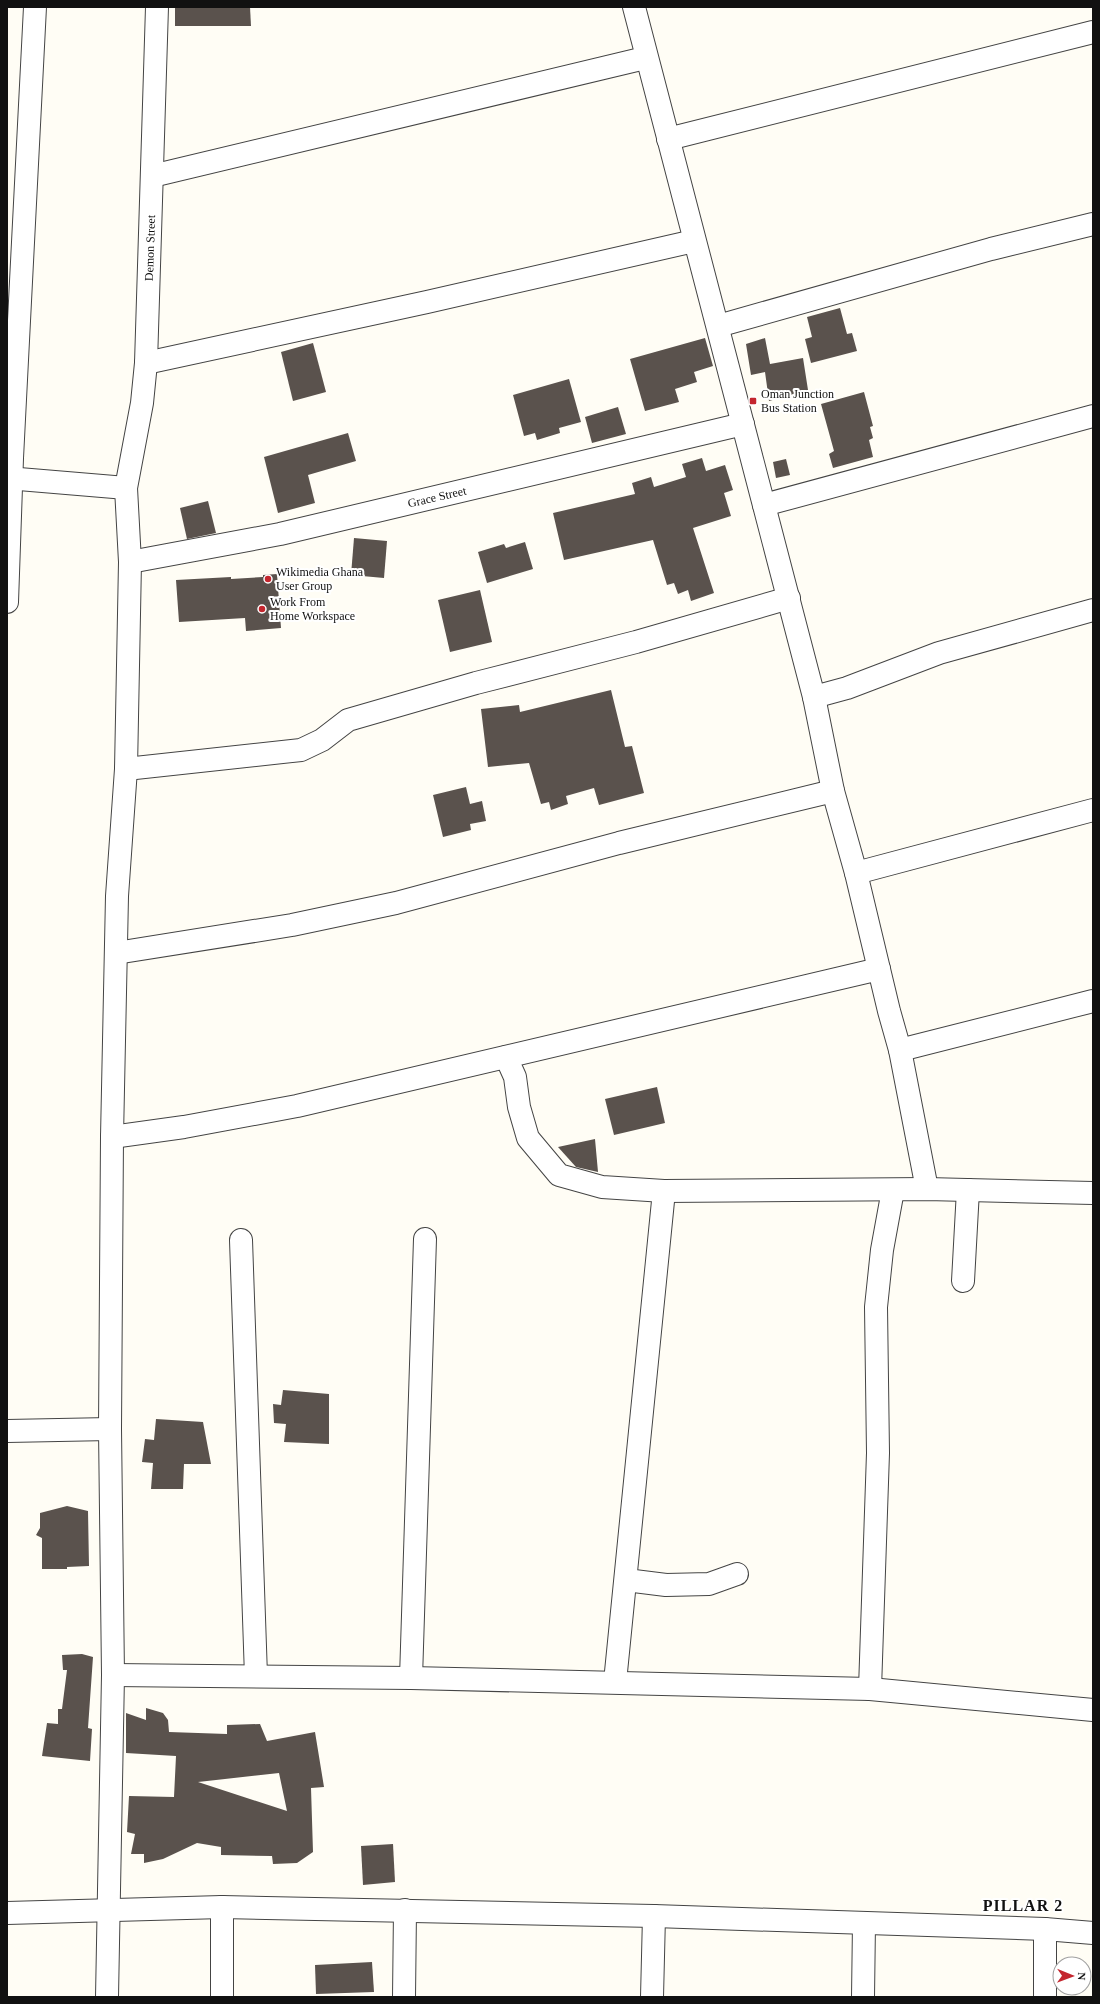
<svg xmlns="http://www.w3.org/2000/svg" width="1100" height="2004" font-family="'Times New Roman',serif">
	<style>
		.building { fill: #5a524d; fill-rule: evenodd }
		.lines { fill: none; stroke-linecap: round; stroke-linejoin: round }
		.minor-casing { stroke: #444; stroke-width: 24 }
		.minor { stroke: #fff; stroke-width: 22 }
		.poi-dot { fill: #c4262e; stroke: #fff; stroke-width: 1.5 }
		.labels { text-anchor: middle; dominant-baseline: central; stroke-width: 4; stroke-linejoin: round; paint-order: stroke }
		.street-label { font-size: 12px; fill: #111; stroke: #fff }
		.poi-label { font-size: 12px; fill: #111; stroke: #fff; text-anchor: start }
		.district-label { font-size: 16px; font-weight: bold; letter-spacing: 1px; fill: #111; stroke: #fff }
	</style>
	<rect width="100%" height="100%" fill="#fffdf5"/>
	<g class="building">
		<path d="M 175,7 L 250,7 L 251,26 L 175,26 Z"/>
		<path d="M 840,308 L 847,334 L 852,333 L 857,351 L 811,363 L 805,339 L 812,337 L 807,317 Z"/>
		<path d="M 705,338 L 713,366 L 694,372 L 697,382 L 675,389 L 679,402 L 645,411 L 630,359 Z"/>
		<path d="M 765,338 L 770,364 L 803,358 L 808,390 L 769,401 L 765,372 L 751,375 L 746,344 Z"/>
		<path d="M 313,343 L 326,392 L 293,401 L 281,352 Z"/>
		<path d="M 569,379 L 581,422 L 559,428 L 560,433 L 537,440 L 535,433 L 524,436 L 513,395 Z"/>
		<path d="M 864,392 L 873,426 L 870,427 L 873,438 L 869,440 L 873,457 L 833,468 L 829,454 L 834,451 L 821,404 Z"/>
		<path d="M 618,407 L 626,434 L 592,443 L 585,417 Z"/>
		<path d="M 348,433 L 356,461 L 308,475 L 315,503 L 278,513 L 264,457 Z"/>
		<path d="M 702,458 L 706,471 L 725,465 L 733,490 L 724,493 L 731,516 L 693,528 L 714,593 L 691,601 L 688,590 L 678,594 L 674,583 L 667,585 L 653,540 L 564,560 L 553,513 L 635,494 L 632,483 L 651,477 L 654,487 L 686,477 L 682,464 Z"/>
		<path d="M 786,459 L 790,475 L 776,478 L 773,462 Z"/>
		<path d="M 208,501 L 216,533 L 187,539 L 180,508 Z"/>
		<path d="M 354,538 L 387,541 L 384,578 L 351,575 Z"/>
		<path d="M 525,542 L 533,569 L 487,583 L 478,552 L 504,544 L 506,548 Z"/>
		<path d="M 277,574 L 281,628 L 246,631 L 245,618 L 179,622 L 176,580 L 231,577 L 231,579 L 263,577 L 263,575 Z"/>
		<path d="M 480,590 L 492,642 L 450,652 L 438,600 Z"/>
		<path d="M 611,690 L 625,747 L 632,746 L 644,793 L 599,805 L 594,788 L 566,796 L 568,804 L 551,810 L 549,802 L 541,804 L 529,763 L 488,767 L 481,709 L 519,705 L 520,712 Z"/>
		<path d="M 466,787 L 470,804 L 482,801 L 486,821 L 470,824 L 471,830 L 443,837 L 433,795 Z"/>
		<path d="M 657,1087 L 665,1123 L 614,1135 L 605,1099 Z"/>
		<path d="M 595,1139 L 598,1172 L 576,1167 L 558,1147 Z"/>
		<path d="M 283,1390 L 329,1394 L 329,1444 L 284,1442 L 286,1424 L 274,1423 L 273,1404 L 281,1405 Z"/>
		<path d="M 156,1419 L 203,1422 L 211,1464 L 184,1464 L 183,1489 L 151,1489 L 153,1463 L 142,1462 L 145,1439 L 154,1440 Z"/>
		<path d="M 67,1506 L 88,1511 L 89,1566 L 67,1567 L 67,1569 L 42,1569 L 42,1538 L 36,1535 L 40,1528 L 40,1513 Z"/>
		<path d="M 82,1654 L 93,1657 L 88,1728 L 92,1729 L 90,1761 L 42,1756 L 47,1723 L 58,1724 L 58,1709 L 62,1709 L 67,1670 L 63,1670 L 62,1655 Z"/>
		<path d="M 146,1708 L 163,1713 L 168,1720 L 169,1732 L 227,1734 L 227,1725 L 260,1724 L 267,1741 L 315,1732 L 324,1787 L 311,1788 L 313,1852 L 297,1863 L 273,1864 L 272,1856 L 221,1855 L 221,1847 L 197,1843 L 163,1859 L 144,1863 L 144,1854 L 131,1854 L 135,1834 L 127,1832 L 129,1796 L 174,1797 L 176,1756 L 126,1753 L 126,1713 L 146,1720 ZM 279,1773 L 287,1811 L 198,1782 Z"/>
		<path d="M 393,1844 L 395,1882 L 363,1885 L 361,1846 Z"/>
		<path d="M 372,1962 L 374,1992 L 316,1994 L 315,1965 Z"/>
	</g>
	<g class="lines">
		<defs>
			<g id="minor">
				<path d="M 634,7 L 814,697 L 833,791 L 856,873 L 889,1011 L 900,1050 L 927,1189"/>
				<path d="M 668,139 L 1093,32"/>
				<path d="M 152,176 L 645,58"/>
				<path d="M 718,326 L 991,249 L 1093,224"/>
				<path d="M 146,363 L 427,302 L 694,241"/>
				<path d="M 7,478 L 126,488"/>
				<path d="M 764,505 L 1093,416"/>
				<path d="M 130,562 L 280,534 L 743,424"/>
				<path d="M 7,602 L 12,458 L 35,7"/>
				<path d="M 814,697 L 847,688 L 939,653 L 1093,610"/>
				<path d="M 126,769 L 301,750 L 322,740 L 348,720 L 476,683 L 636,642 L 789,598"/>
				<path d="M 856,873 L 1093,810"/>
				<path d="M 116,953 L 292,925 L 396,903 L 619,843 L 833,791"/>
				<path d="M 900,1050 L 1093,1001"/>
				<path d="M 506,1057 L 515,1077 L 519,1107 L 528,1138 L 559,1175 L 602,1187 L 664,1191 L 927,1189 L 1093,1193"/>
				<path d="M 112,1137 L 184,1127 L 297,1106 L 879,969"/>
				<path d="M 241,1240 L 256,1676"/>
				<path d="M 963,1281 L 968,1190"/>
				<path d="M 7,1431 L 110,1429"/>
				<path d="M 626,1580 L 666,1585 L 709,1584 L 737,1574"/>
				<path d="M 113,1675 L 411,1678 L 870,1689 L 1093,1710"/>
				<path d="M 411,1678 L 425,1239"/>
				<path d="M 615,1682 L 664,1191"/>
				<path d="M 870,1689 L 878,1453 L 876,1307 L 882,1250 L 893,1190"/>
				<path d="M 222,1907 L 222,1997"/>
				<path d="M 7,1913 L 222,1907 L 654,1916 L 1045,1929 L 1093,1933"/>
				<path d="M 1045,1929 L 1045,1997"/>
				<path d="M 107,1997 L 113,1675 L 110,1429 L 112,1137 L 117,896 L 126,769 L 130,562 L 126,488 L 142,403 L 146,363 L 157,7"/>
				<path d="M 404,1997 L 405,1910"/>
				<path d="M 652,1997 L 654,1916"/>
				<path d="M 863,1997 L 864,1923"/>
			</g>
		</defs>
		<use href="#minor" class="minor-casing"/>
		<use href="#minor" class="minor"/>
	</g>
	<g class="poi-dot">
		<rect x="749" y="397" width="8" height="8" rx="2"/>
		<circle cx="268" cy="579" r="4"/>
		<circle cx="262" cy="609" r="4"/>
	</g>
	<g class="labels">
		<g class="street-label">
			<text transform="translate(150 248) rotate(-88)">Demon Street</text>
			<text transform="translate(437 497) rotate(-13)">Grace Street</text>
		</g>
		<g class="poi-label">
			<text x="761" y="394">Oman Junction<tspan x="761" dy="14">Bus Station</tspan></text>
			<text x="276" y="572">Wikimedia Ghana<tspan x="276" dy="14">User Group</tspan></text>
			<text x="270" y="602">Work From<tspan x="270" dy="14">Home Workspace</tspan></text>
		</g>
		<g class="district-label">
			<text x="1023" y="1905">PILLAR 2</text>
		</g>
	</g>
	<rect width="1100" height="2004" fill="none" stroke="#111111" stroke-width="16"/>
	<g transform="translate(1072 1976) rotate(91)"><circle r="19" fill="#ffffff" stroke="#a0a0a0"/>
	<path d="M0-3L7 15L0 10L-7 15Z" fill="#c4262e"/>
	<text y="-6" font-size="11" font-weight="bold" text-anchor="middle" fill="#111111">N</text>
	</g>
</svg>
